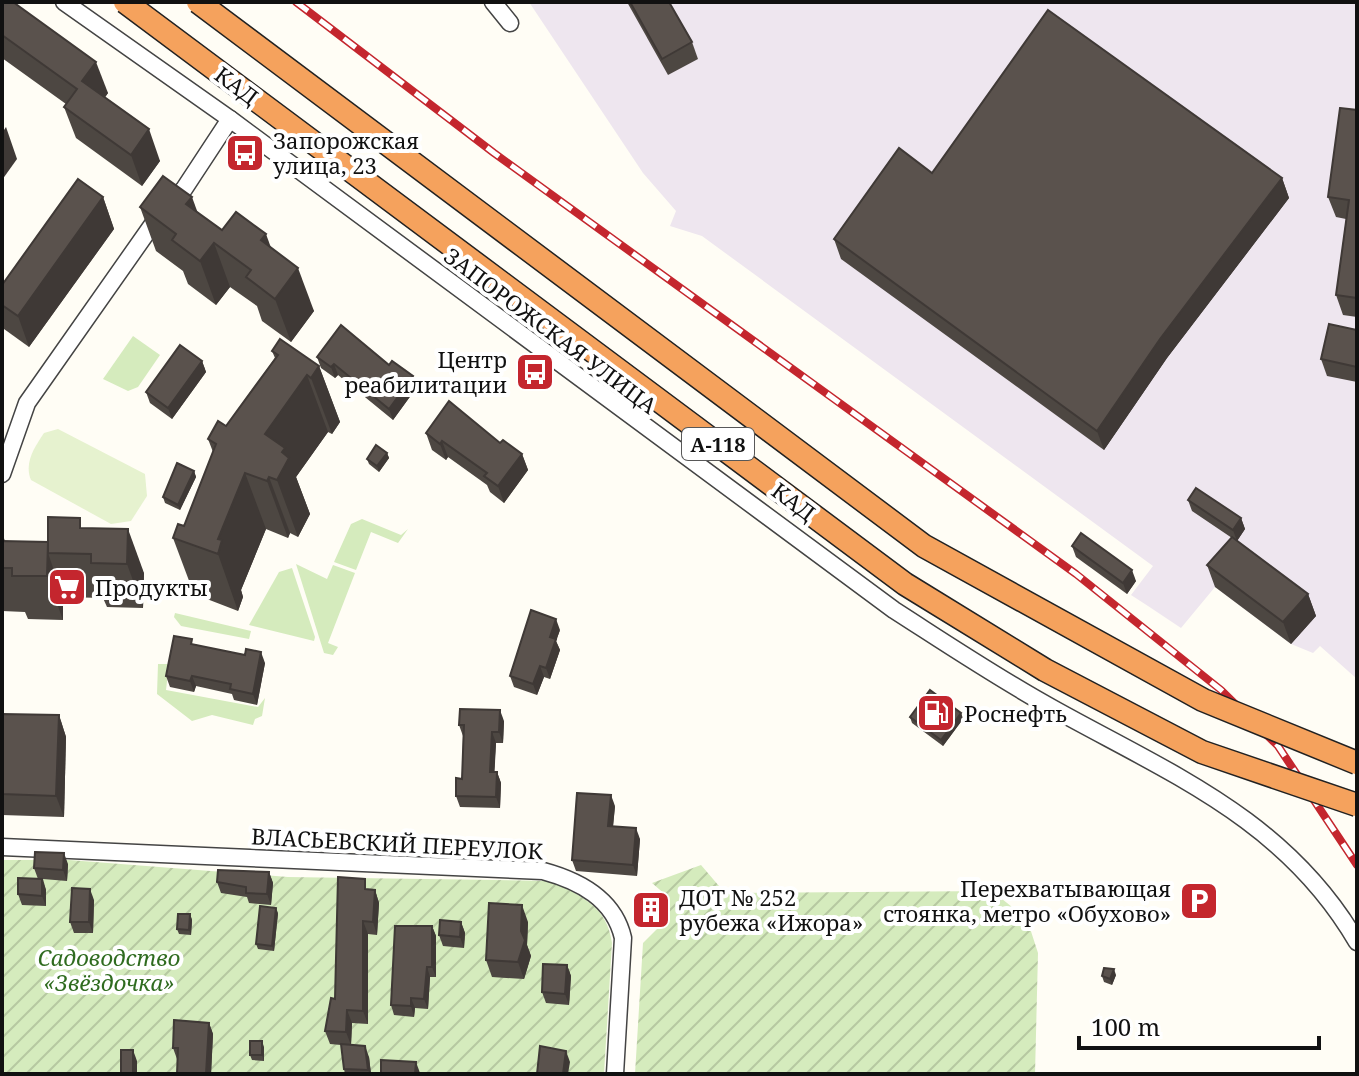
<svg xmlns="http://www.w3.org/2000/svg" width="1359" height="1076" font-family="'Noto Serif',serif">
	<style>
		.industrial { fill: #eee6ef }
		.grass { fill: #d5ebbd }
		.garden { fill: url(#garden-furrows) }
		.pitch { fill: #e6f2cf }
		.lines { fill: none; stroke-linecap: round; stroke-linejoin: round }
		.minor-casing { stroke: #444; stroke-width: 19 }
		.minor { stroke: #fff; stroke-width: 16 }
		.rail-casing { stroke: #c4262e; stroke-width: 8 }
		.rail { stroke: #fff; stroke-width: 5; stroke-dasharray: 15; stroke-linecap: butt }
		.highway-bridge-casing { stroke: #222; stroke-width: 25; stroke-linecap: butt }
		.highway-bridge { stroke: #f5a25d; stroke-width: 22 }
		.wall { fill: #4d4742 }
		.shaded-wall { fill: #3f3936 }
		.building { fill: #5a524d; stroke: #3f3936; stroke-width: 2 }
		.labels { text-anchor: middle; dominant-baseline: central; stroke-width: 8; stroke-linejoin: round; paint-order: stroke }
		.shield { fill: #fff; stroke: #585858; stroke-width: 2 }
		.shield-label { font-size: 20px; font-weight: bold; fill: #111 }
		.street-label { font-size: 22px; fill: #111; stroke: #fff }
		.poi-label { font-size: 22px; fill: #111; stroke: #fff; text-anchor: start }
		.park-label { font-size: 22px; font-style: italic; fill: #2f6b1f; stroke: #fff }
	</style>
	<defs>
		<pattern id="garden-furrows" width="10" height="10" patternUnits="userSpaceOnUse" patternTransform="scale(2)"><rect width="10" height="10" fill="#d5ebbd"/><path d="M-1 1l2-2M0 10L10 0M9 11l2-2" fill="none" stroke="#b6c8a1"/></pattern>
	</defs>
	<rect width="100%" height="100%" fill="#fffdf5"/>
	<path class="industrial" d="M 529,2 L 1357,2 L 1357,679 L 1320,646 L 1313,653 L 1291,644 L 1215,587 L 1181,628 L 1148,606 L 1131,595 L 1153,566 L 702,236 L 670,226 L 676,211 L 643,173 Z"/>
	<g class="grass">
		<path d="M 133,336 L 160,355 L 138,387 L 128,391 L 103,379 Z"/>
		<path d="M 362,519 L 401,535 L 408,529 L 398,543 L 371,532 L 356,570 L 334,562 L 351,524 Z"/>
		<path d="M 296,564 L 327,579 L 333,565 L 355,573 L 328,643 L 338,647 L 333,655 L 324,653 Z"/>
		<path d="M 292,568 L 315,637 L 314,641 L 249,625 L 279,572 Z"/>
		<path d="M 175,613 L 251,631 L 249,639 L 181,626 L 174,617 Z"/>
		<path d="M 158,664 L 169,664 L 166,690 L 258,707 L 265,698 L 262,716 L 255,719 L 253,725 L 212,715 L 192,721 L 157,694 Z"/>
	</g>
	<g class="garden">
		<path d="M 2,860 L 69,860 L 288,877 L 552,881 C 582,897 607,906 612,943 L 604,1074 L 2,1074 Z"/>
		<path d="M 701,865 L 725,893 L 992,891 L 1027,919 L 1038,953 L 1035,1074 L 635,1074 L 643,943 L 662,924 L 667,896 L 652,883 Z"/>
	</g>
	<path class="pitch" d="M 58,429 L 145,474 L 147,496 L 131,521 L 111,524 L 31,480 C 24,463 34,448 44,433 Z"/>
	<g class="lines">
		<defs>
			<g id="minor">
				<path d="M 64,2 L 230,119 L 894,610 C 947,644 999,679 1054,709 C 1171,774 1286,820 1357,942"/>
				<path d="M 493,2 L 510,23"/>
				<path d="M 2,474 L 27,403 L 162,211 L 184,189 L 230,119"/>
				<path d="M 2,847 L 543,871 C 580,881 614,899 623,938 L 615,1074"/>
			</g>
		</defs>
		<use href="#minor" class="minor-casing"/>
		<use href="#minor" class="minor"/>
		<defs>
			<path id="rail" d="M 296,2 L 494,153 L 1076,574 L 1221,690 L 1278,746 L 1357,865"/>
		</defs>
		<use href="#rail" class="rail-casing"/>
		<use href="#rail" class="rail"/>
		<defs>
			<g id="highway-bridge">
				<path d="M 125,2 L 905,584 L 1045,670 L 1202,752 L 1357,805"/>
				<path d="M 198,2 L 924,546 L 1203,700 L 1357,763"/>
			</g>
		</defs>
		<use href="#highway-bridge" class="highway-bridge-casing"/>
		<use href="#highway-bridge" class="highway-bridge"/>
	</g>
	<g class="wall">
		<path d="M 2,2 L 108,93 L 105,97 L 160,161 L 142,186 L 76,138 L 64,107 L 66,104 L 2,58 Z"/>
		<path d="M 627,2 L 669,2 L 692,42 L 698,59 L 668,75 Z"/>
		<path d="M 1357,110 L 1357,317 L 1343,315 L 1336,295 L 1346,219 L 1336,217 L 1328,197 Z"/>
		<path d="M 932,173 L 1282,178 L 1289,198 L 1167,358 L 1104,450 L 841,259 L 834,239 Z"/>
		<path d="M 103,197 L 114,229 L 29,347 L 4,329 L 2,324 L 2,285 Z"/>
		<path d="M 140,207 L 197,212 L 222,230 L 271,248 L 314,311 L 291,342 L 262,321 L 257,306 L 230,287 L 216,305 L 188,284 L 183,271 L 156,251 Z"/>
		<path d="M 1357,330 L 1357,382 L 1327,376 L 1321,359 Z"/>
		<path d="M 272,351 L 319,366 L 340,422 L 332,434 L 328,432 L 296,477 L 310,514 L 298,537 L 290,533 L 288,538 L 266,529 L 241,590 L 243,597 L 238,611 L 194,594 L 173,538 L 184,526 L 213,452 L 208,439 L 226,426 L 275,358 Z"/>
		<path d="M 317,357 L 417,387 L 393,420 L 338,375 L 335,378 L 321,368 Z"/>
		<path d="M 202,361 L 206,372 L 172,419 L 150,403 L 146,392 Z"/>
		<path d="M 426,433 L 500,443 L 522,454 L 528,470 L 504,503 L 490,492 L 487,485 L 448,457 L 446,460 L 432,450 Z"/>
		<path d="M 387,453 L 389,458 L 379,472 L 369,464 L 367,459 Z"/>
		<path d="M 194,471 L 196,477 L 180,510 L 165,503 L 163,497 Z"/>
		<path d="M 1188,500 L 1241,518 L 1245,529 L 1237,541 L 1308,594 L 1316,616 L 1291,644 L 1215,587 L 1207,565 L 1232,538 L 1192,511 Z"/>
		<path d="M 84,528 L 144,573 L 143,608 L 107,607 L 103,598 L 63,597 L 63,620 L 28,619 L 25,612 L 2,611 L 2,533 L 5,541 L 48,542 Z"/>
		<path d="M 1072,546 L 1136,581 L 1127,594 L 1076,557 Z"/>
		<path d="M 560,630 L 556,641 L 560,650 L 550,679 L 544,677 L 537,695 L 514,687 L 510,676 Z"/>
		<path d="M 194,644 L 265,663 L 257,705 L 234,700 L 232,694 L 196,686 L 194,692 L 170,687 L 166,676 Z"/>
		<path d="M 961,713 L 963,719 L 943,746 L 912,723 L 910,717 Z"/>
		<path d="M 2,714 L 59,715 L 66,737 L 64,817 L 2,815 Z"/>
		<path d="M 504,721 L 503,743 L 496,743 L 494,772 L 497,772 L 501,783 L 500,808 L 460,807 L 456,796 L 462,779 L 463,736 L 459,725 Z"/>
		<path d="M 615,806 L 613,826 L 640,839 L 637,876 L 576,871 L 572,860 Z"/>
		<path d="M 68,864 L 67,881 L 43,879 L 46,890 L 46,906 L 22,905 L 18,894 L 38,879 L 34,868 Z"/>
		<path d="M 269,872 L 273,883 L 271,905 L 249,903 L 247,897 L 221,893 L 217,882 Z"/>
		<path d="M 369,890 L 375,890 L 379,903 L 377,935 L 368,934 L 368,1024 L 352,1023 L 351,1045 L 369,1057 L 371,1074 L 345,1074 L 344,1069 L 341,1045 L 330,1044 L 325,1031 Z"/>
		<path d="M 94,900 L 93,933 L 74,933 L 70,922 Z"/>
		<path d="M 278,913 L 274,951 L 258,949 L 256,944 Z"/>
		<path d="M 190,914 L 192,920 L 191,935 L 179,934 L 177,929 Z"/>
		<path d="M 461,922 L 465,933 L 464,948 L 443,946 L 439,935 Z"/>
		<path d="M 528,922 L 527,945 L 531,956 L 524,979 L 492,977 L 486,960 Z"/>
		<path d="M 432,926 L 436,936 L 436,977 L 430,977 L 428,1009 L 415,1008 L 414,1017 L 394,1015 L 391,1005 Z"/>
		<path d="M 567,965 L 571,976 L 569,1005 L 546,1003 L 542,992 Z"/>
		<path d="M 1116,975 L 1112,985 L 1104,982 L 1102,976 Z"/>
		<path d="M 209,1023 L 213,1034 L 211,1074 L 177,1074 L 178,1059 L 177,1059 L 173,1048 Z"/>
		<path d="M 264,1047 L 264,1061 L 252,1060 L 250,1055 Z"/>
	</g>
	<g class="shaded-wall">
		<path d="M 96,62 L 108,93 L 94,113 L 82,81 Z"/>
		<path d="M 6,127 L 17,159 L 2,180 L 2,133 Z"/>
		<path d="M 149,129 L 160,161 L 142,186 L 131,155 Z"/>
		<path d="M 1282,178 L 1289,198 L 1167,358 L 1104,450 L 1097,431 L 1160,339 Z"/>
		<path d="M 103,197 L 114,229 L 29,347 L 18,316 Z"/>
		<path d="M 192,197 L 208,241 L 186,204 Z"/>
		<path d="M 266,234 L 282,278 L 261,240 Z"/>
		<path d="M 214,243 L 230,287 L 216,305 L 200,261 Z"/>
		<path d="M 298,268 L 314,311 L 291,342 L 275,299 Z"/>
		<path d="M 202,361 L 206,372 L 172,419 L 168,408 Z"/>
		<path d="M 334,364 L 338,375 L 335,378 L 331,367 Z"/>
		<path d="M 319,366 L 340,422 L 332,434 L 311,378 Z"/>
		<path d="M 307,375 L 328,432 L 296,477 L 310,514 L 298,537 L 277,480 L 265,434 Z"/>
		<path d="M 413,376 L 417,387 L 393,420 L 389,409 Z"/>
		<path d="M 442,441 L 448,457 L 446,460 L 440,444 Z"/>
		<path d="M 387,453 L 389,458 L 379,472 L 377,466 Z"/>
		<path d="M 522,454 L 528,470 L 504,503 L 498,486 Z"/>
		<path d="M 194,471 L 196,477 L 180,510 L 178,505 Z"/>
		<path d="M 245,473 L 266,529 L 241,590 L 243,597 L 238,611 L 218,554 L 218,539 Z"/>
		<path d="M 269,477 L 290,533 L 288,538 L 267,481 Z"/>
		<path d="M 1241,518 L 1245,529 L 1237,541 L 1233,530 Z"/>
		<path d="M 128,529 L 144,573 L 143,608 L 127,564 Z"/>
		<path d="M 48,553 L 63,597 L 63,620 L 47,576 Z"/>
		<path d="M 1132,570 L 1136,581 L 1127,594 L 1123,583 Z"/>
		<path d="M 1308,594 L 1316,616 L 1291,644 L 1283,622 Z"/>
		<path d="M 556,619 L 560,630 L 556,641 L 560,650 L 550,679 L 546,668 L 550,637 Z"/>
		<path d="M 261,652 L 265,663 L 257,705 L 253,694 Z"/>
		<path d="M 540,666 L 544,677 L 537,695 L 533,684 Z"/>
		<path d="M 192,676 L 196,686 L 194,692 L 190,681 Z"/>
		<path d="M 500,710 L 504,721 L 503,743 L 499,732 Z"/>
		<path d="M 961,713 L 963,719 L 943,746 L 941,740 Z"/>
		<path d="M 59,715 L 66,737 L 64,817 L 56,796 Z"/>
		<path d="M 492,732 L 496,743 L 494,783 L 490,772 Z"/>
		<path d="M 497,772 L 501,783 L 500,808 L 496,797 Z"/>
		<path d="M 611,795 L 615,806 L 612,837 L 608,826 Z"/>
		<path d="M 636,828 L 640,839 L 637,876 L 633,865 Z"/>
		<path d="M 64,853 L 68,864 L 67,881 L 63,870 Z"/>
		<path d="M 269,872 L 273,883 L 271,905 L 267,894 Z"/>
		<path d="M 42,879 L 46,890 L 46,906 L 42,896 Z"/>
		<path d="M 90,889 L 94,900 L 93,933 L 89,922 Z"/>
		<path d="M 375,890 L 379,903 L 377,935 L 373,922 Z"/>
		<path d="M 522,905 L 528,922 L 527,945 L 531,956 L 524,979 L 518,962 Z"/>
		<path d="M 276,908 L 278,913 L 274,951 L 272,946 Z"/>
		<path d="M 190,914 L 192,920 L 191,935 L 189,930 Z"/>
		<path d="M 363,921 L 368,934 L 368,1024 L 363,1011 Z"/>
		<path d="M 461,922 L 465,933 L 464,948 L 460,937 Z"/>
		<path d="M 432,926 L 436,936 L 436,977 L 432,967 Z"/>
		<path d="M 567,965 L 571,976 L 569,1005 L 565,994 Z"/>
		<path d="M 427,967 L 430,977 L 428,1009 L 424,999 Z"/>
		<path d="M 1114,969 L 1116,975 L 1112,985 L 1110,979 Z"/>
		<path d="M 411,998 L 415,1008 L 414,1017 L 411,1006 Z"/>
		<path d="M 347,1010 L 352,1023 L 351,1045 L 346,1032 Z"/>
		<path d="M 209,1023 L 213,1034 L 211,1074 L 206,1074 Z"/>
		<path d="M 262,1041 L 264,1047 L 264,1061 L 262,1055 Z"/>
		<path d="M 365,1046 L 369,1057 L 371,1074 L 370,1074 L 368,1070 Z"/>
		<path d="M 133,1050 L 137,1061 L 137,1074 L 134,1074 L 133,1073 Z"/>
		<path d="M 566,1051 L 570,1062 L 568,1074 L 563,1074 Z"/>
		<path d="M 416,1062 L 420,1073 L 420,1074 L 415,1074 Z"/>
	</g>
	<g class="building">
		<path d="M 2,2 L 13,2 L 96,62 L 82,81 L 149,129 L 131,155 L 64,107 L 77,89 L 2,35 Z"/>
		<path d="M 630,2 L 669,2 L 692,42 L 662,59 Z"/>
		<path d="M 1048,10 L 1282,178 L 1160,339 L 1097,431 L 834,239 L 899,148 L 932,173 Z"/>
		<path d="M 1340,108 L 1357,110 L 1357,298 L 1336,295 L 1349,200 L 1328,197 Z"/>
		<path d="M 163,176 L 192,197 L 186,204 L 222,230 L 236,212 L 266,234 L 261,240 L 298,268 L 275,299 L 246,277 L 251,270 L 214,243 L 200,261 L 172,240 L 176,234 L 140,207 Z"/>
		<path d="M 78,179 L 103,197 L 18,316 L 2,305 L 2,285 Z"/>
		<path d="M 1329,324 L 1357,330 L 1357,367 L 1321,359 Z"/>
		<path d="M 341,325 L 389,365 L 392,361 L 413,376 L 389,409 L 334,364 L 331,367 L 317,357 Z"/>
		<path d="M 280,339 L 319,366 L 311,378 L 307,375 L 265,434 L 285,448 L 282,452 L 289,458 L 277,480 L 269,477 L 267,481 L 245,473 L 218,539 L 222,540 L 218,554 L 173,538 L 178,524 L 184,526 L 216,444 L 208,439 L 218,421 L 226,426 L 278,355 L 272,351 Z"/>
		<path d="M 180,345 L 202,361 L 168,408 L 146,392 Z"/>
		<path d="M 449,401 L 500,443 L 503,440 L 522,454 L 498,486 L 484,476 L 487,473 L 442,441 L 440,444 L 426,433 Z"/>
		<path d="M 376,445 L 387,453 L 377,466 L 367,459 Z"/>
		<path d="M 177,463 L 194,471 L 178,505 L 163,497 Z"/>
		<path d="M 1196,488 L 1241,518 L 1233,530 L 1188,500 Z"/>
		<path d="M 48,517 L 80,518 L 80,528 L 128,529 L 127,564 L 91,563 L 91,554 L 48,553 Z"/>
		<path d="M 1081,533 L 1132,570 L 1123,583 L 1072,546 Z"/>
		<path d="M 1232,537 L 1308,594 L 1283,622 L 1207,565 Z"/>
		<path d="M 2,541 L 48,542 L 47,576 L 12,576 L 12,568 L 2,568 Z"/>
		<path d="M 531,610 L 556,619 L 550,637 L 556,639 L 546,668 L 540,666 L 533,684 L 510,676 Z"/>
		<path d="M 174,636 L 192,639 L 191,644 L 245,655 L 246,649 L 261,652 L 253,694 L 230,689 L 231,684 L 192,676 L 190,681 L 166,676 Z"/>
		<path d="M 930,690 L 961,713 L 941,740 L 910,717 Z"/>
		<path d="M 460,709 L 500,710 L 499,732 L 492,732 L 490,772 L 497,772 L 496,797 L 456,796 L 456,778 L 462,779 L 464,725 L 459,725 Z"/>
		<path d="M 2,714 L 59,715 L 56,796 L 2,794 Z"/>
		<path d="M 577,793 L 611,795 L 608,826 L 636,828 L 633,865 L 572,860 Z"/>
		<path d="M 35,852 L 64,853 L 63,870 L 34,868 Z"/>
		<path d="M 218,870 L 269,872 L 267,894 L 246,893 L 246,887 L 217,882 Z"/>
		<path d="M 338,877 L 365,879 L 365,889 L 375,890 L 373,922 L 363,921 L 363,1011 L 347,1010 L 346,1032 L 325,1031 L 331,998 L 335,999 Z"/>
		<path d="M 18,878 L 42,879 L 42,896 L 18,894 Z"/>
		<path d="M 72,888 L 90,889 L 89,922 L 70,922 Z"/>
		<path d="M 489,903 L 522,905 L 521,931 L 525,940 L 518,962 L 486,960 Z"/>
		<path d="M 260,906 L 276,908 L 272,946 L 256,944 Z"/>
		<path d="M 178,914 L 190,914 L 189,930 L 177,929 Z"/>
		<path d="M 440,920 L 461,922 L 460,937 L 439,935 Z"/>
		<path d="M 395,926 L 432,926 L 432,967 L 427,967 L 424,999 L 411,998 L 411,1006 L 391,1005 Z"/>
		<path d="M 543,964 L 567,965 L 565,994 L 542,992 Z"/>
		<path d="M 1104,968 L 1114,969 L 1110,979 L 1102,976 Z"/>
		<path d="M 174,1020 L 209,1023 L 206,1074 L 177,1074 L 178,1048 L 173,1048 Z"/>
		<rect x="250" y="1041" width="12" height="14"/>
		<path d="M 341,1044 L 365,1046 L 368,1070 L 344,1069 Z"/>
		<path d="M 540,1046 L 566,1051 L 563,1074 L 537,1074 Z"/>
		<rect x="121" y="1050" width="12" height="23"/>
		<path d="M 381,1060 L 416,1062 L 415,1074 L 381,1074 Z"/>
	</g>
	<defs>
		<symbol id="bus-square" viewBox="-11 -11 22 22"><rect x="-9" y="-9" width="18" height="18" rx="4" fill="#c4262e" stroke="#fff"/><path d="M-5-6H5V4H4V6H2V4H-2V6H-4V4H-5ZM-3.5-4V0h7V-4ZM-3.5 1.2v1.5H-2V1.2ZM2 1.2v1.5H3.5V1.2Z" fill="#fff"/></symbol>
		<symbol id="supermarket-square" viewBox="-11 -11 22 22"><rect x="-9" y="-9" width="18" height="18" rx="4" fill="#c4262e" stroke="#fff"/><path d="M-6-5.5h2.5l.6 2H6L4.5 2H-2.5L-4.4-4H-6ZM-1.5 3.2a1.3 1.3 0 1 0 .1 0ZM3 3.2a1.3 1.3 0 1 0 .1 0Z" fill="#fff"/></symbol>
		<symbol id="fuel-square" viewBox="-11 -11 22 22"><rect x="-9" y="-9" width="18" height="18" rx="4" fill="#c4262e" stroke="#fff"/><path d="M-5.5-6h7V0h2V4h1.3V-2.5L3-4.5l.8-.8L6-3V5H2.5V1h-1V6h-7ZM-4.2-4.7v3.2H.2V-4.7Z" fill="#fff"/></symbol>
		<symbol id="parking-square" viewBox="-11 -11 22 22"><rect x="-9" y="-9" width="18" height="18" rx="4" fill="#c4262e" stroke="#fff"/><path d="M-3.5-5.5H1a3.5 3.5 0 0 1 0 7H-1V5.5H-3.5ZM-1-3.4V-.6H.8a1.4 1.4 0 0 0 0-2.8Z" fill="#fff"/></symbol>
		<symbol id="building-square" viewBox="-11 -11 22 22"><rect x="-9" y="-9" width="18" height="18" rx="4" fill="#c4262e" stroke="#fff"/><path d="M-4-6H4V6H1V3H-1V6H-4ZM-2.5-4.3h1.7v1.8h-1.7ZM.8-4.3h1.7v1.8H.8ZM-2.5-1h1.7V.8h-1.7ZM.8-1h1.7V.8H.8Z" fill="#fff"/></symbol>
	</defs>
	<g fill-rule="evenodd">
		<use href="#bus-square" x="223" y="131" width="44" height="44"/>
		<use href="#bus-square" x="513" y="350" width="44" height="44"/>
		<use href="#supermarket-square" x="45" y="565" width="44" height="44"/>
		<use href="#fuel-square" x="914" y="691" width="44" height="44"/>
		<use href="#parking-square" x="1177" y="879" width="44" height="44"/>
		<use href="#building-square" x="629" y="888" width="44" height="44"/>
	</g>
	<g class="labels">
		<rect class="shield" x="682" y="428" width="72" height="32" rx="6"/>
		<g class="shield-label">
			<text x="718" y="444">А-118</text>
		</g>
		<g class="street-label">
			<text transform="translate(237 85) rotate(37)">КАД</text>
			<text transform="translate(551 330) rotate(37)">ЗАПОРОЖСКАЯ УЛИЦА</text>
			<text transform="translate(794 501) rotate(37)">КАД</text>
			<text transform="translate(397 843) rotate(3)">ВЛАСЬЕВСКИЙ ПЕРЕУЛОК</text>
		</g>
		<g class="poi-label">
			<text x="273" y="140">Запорожская<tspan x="273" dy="25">улица, 23</tspan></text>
			<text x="507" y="359" text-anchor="end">Центр<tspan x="507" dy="25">реабилитации</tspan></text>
			<text x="95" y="587">Продукты</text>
			<text x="964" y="713">Роснефть</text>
			<text x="1171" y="888" text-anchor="end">Перехватывающая<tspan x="1171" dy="25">стоянка, метро «Обухово»</tspan></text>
			<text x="679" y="897">ДОТ № 252<tspan x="679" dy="25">рубежа «Ижора»</tspan></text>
		</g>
		<g class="park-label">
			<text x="109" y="957">Садоводство<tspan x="109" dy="25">«Звёздочка»</tspan></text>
		</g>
	</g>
	<rect width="1359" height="1076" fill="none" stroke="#111111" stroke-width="8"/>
	<path d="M1079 1036v12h240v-12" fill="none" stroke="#111111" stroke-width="4"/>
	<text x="1091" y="1036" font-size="24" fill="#111111" stroke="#ffffff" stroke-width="6" paint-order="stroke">100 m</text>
</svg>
